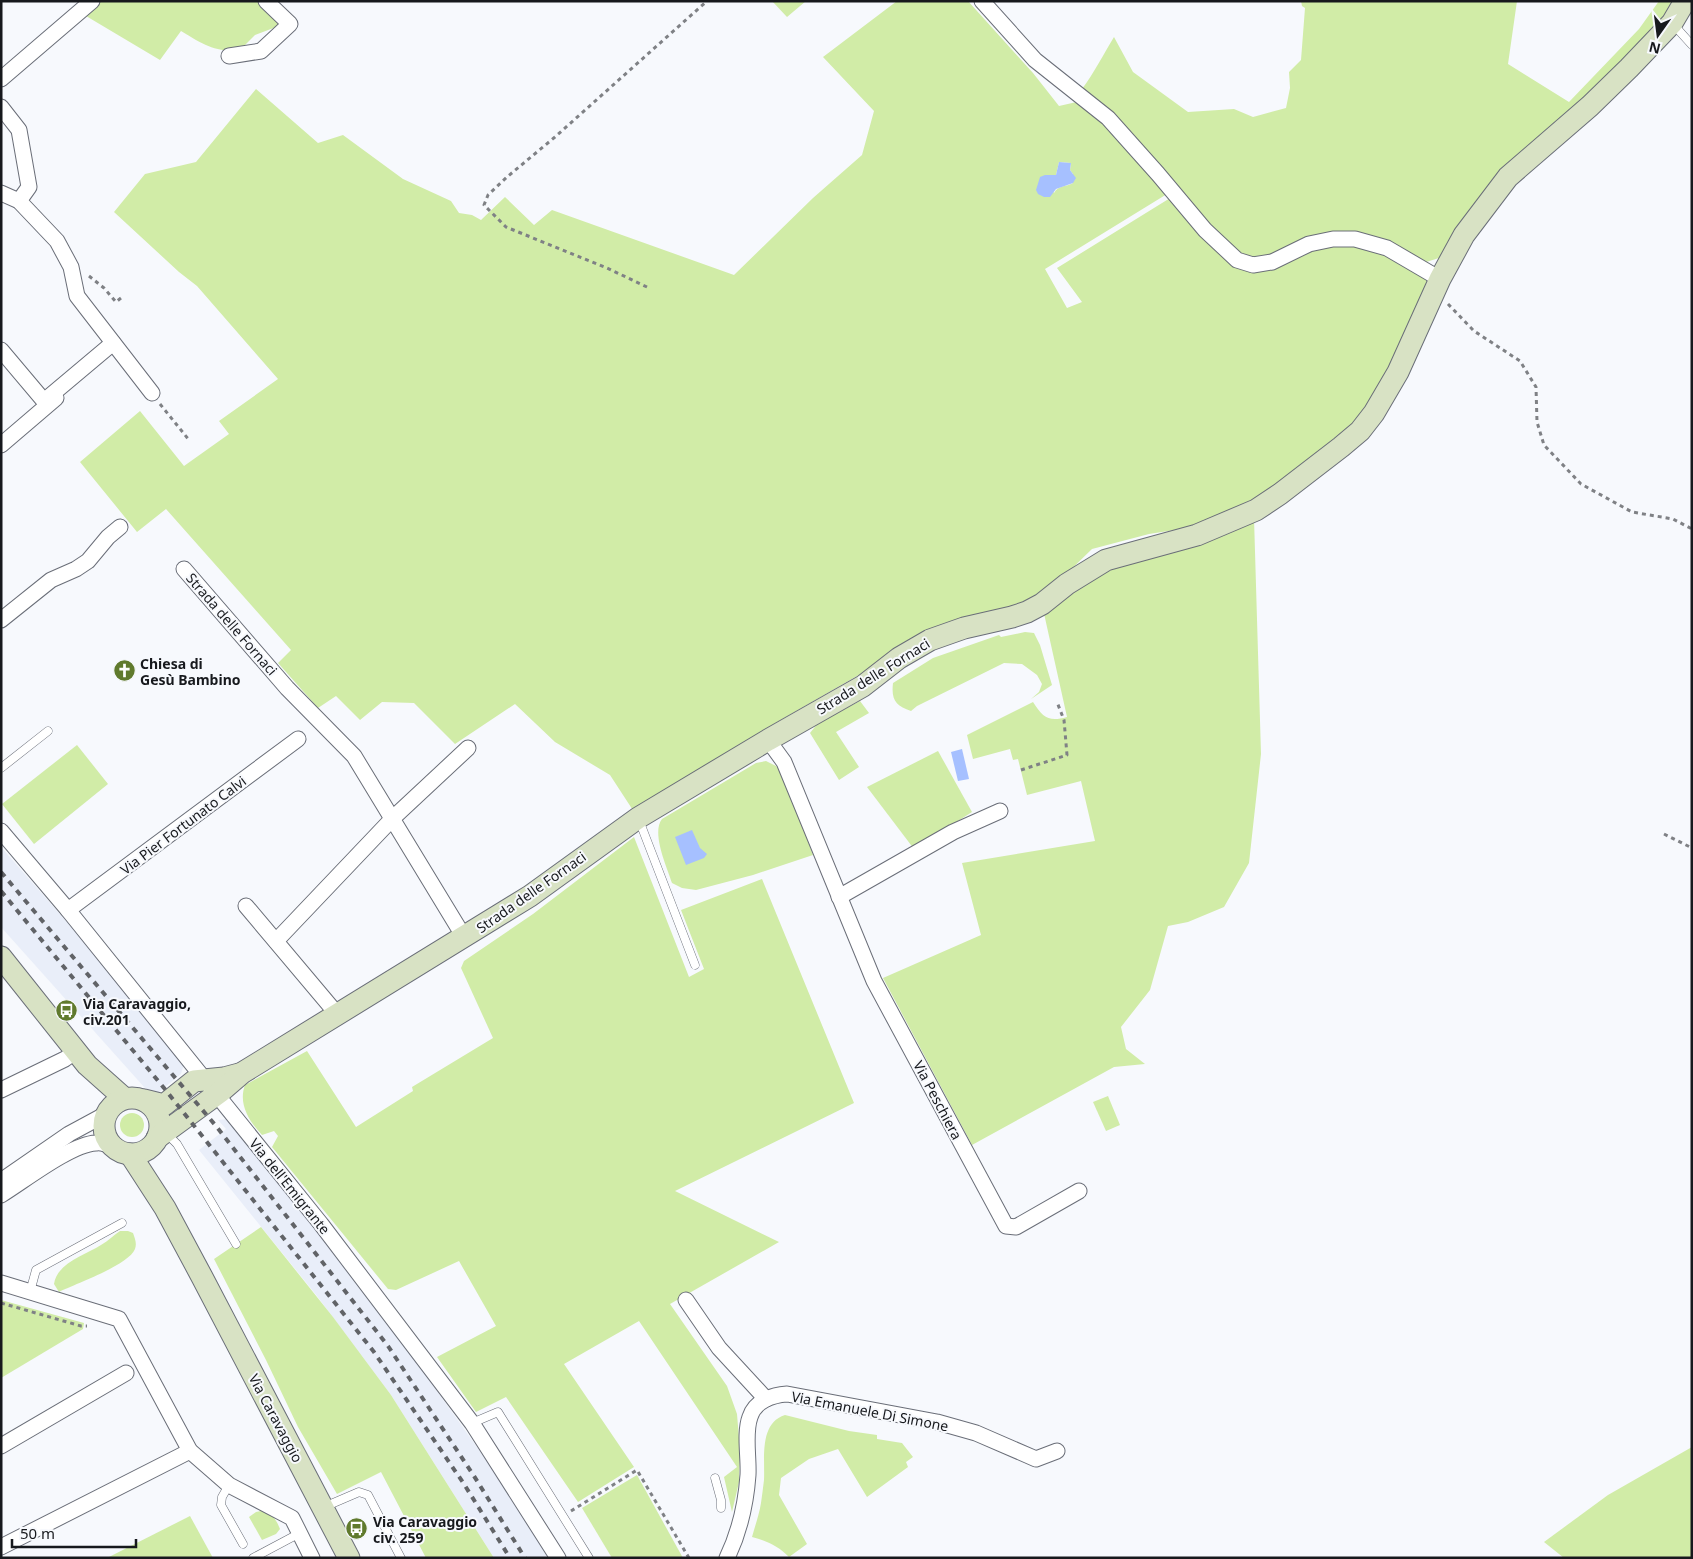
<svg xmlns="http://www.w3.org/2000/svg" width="1693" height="1559" font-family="'Noto Sans',sans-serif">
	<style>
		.built { fill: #e9eef9 }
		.green { fill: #d1eca7; fill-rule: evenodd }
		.water { fill: #a6c0ff }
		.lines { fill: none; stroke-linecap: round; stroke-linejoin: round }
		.lane-casing { stroke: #6a6e78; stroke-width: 9 }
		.street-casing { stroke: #6a6e78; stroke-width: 17 }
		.secondary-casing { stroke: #6a6e78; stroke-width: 23 }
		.path { stroke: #7f8185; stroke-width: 3; stroke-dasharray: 4 4; stroke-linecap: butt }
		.lane { stroke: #fff; stroke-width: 8 }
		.street { stroke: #fff; stroke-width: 15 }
		.secondary { stroke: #d8e2c4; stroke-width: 21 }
		.rail { stroke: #616367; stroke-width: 4; stroke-dasharray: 6 6; stroke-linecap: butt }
		.labels { text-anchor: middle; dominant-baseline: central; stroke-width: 4; stroke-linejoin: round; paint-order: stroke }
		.street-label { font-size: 14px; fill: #17191d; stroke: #f7f9fd }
		.poi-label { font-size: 14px; font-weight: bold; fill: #17191d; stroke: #f7f9fd; text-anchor: start }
	</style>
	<rect width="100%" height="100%" fill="#f7f9fd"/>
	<g class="built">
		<path d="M 1,847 L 66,921 L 184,1064 L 181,1074 L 159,1092 L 145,1088 L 1,927 Z"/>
		<path d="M 229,1119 L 364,1289 L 497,1475 L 548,1558 L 494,1558 L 391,1395 L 317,1296 L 199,1150 L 226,1129 L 218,1120 Z"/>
	</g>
	<g class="green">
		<path d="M 95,1 L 266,1 L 284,24 L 255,35 L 238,52 C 212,50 204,45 181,31 L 160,60 L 81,13 Z"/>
		<path d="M 772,1 L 806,1 L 787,17 Z"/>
		<path d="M 897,1 L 968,1 L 1033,73 L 1059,106 L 1081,101 L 1153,175 L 1167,194 L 1045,269 L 1067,308 L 1082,302 L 1057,268 L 1175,195 L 1082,89 C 1094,73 1103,55 1114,37 L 1133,72 L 1188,112 L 1234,109 L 1253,117 L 1286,108 L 1290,88 L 1289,72 L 1301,60 L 1305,8 L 1302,6 L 1301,1 L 1517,1 L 1508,64 L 1569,102 L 1639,29 L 1659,1 L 1677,1 L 1667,16 L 1439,258 L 1423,263 L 1440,279 L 1370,410 L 1254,505 L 1194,527 L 1149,534 L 1092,549 L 1055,585 L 1029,603 L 915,636 L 890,657 L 772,725 L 638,818 L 610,775 L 555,742 L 515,704 L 455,744 L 414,703 L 382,702 L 360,720 L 336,696 L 318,708 L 278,663 L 291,650 L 166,509 L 137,532 L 80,462 L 140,411 L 184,466 L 229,434 L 219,421 L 278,379 L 197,286 L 179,272 L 114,212 L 145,174 L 196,162 L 256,89 L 318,143 L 343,135 L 403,179 L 451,201 L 459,213 L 472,215 L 481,220 L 505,197 L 534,225 L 552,210 L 734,275 L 813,198 L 862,155 L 874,111 L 823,57 ZM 1059,162 L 1071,163 L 1070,170 L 1073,174 L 1073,183 C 1066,187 1058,185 1054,193 L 1045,175 L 1056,175 Z"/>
		<path d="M 1254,518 L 1261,754 L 1249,863 L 1224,907 L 1188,922 L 1168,926 L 1150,990 L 1121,1027 L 1126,1049 L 1145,1064 L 1114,1067 L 972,1145 L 883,978 L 981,935 L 962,863 L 1095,841 L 1081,781 L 1027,795 L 1018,759 L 1013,760 L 1010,749 L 973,759 L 967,735 L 1033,702 C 1043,718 1049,722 1067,717 L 1043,609 L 1119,561 Z"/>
		<path d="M 1025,632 L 1034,633 L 1040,645 L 1052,685 L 1031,699 L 1039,692 L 1042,684 L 1037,675 L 1022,664 L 1004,663 L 917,706 L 911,711 C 896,706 891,700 893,683 L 933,658 L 999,635 L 1001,637 Z"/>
		<path d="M 860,701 L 869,713 L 836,732 L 859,767 L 839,780 L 810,733 L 818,723 Z"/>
		<path d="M 77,745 L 108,784 L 34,844 L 2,804 Z"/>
		<path d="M 938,751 L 972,812 L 914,849 L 867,787 Z"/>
		<path d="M 766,761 L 776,766 L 783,773 L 813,855 L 753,875 L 696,890 L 682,888 L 672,883 C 667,867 651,833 662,819 L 756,763 Z"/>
		<path d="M 634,837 L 689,977 L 704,969 L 681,910 L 762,879 L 854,1103 L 675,1191 L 779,1242 L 670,1304 L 727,1386 L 737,1414 L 740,1450 L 739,1482 L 732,1512 L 724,1477 L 737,1467 L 639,1321 L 564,1364 L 634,1467 L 578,1502 L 506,1397 L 476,1412 L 437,1357 L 496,1326 L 459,1261 L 396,1290 L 388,1289 L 272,1147 L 278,1136 L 274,1131 L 262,1135 C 249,1121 238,1104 245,1085 L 307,1051 L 356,1127 L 413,1091 L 412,1087 L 493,1038 L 461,968 L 464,961 L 533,914 Z"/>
		<path d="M 1108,1096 L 1120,1125 L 1106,1131 L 1093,1102 Z"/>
		<circle cx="132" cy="1125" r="12"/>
		<path d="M 261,1227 L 333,1317 L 391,1395 L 494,1558 L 426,1558 L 381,1472 L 337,1494 L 298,1427 L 266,1360 L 214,1259 Z"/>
		<path d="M 120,1231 L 128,1231 L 133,1233 C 135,1239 137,1243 135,1249 C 129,1265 75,1284 59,1292 L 54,1284 C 57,1263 85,1255 101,1245 C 108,1241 114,1235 120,1231 Z"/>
		<path d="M 1,1300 L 84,1323 L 83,1329 L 1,1378 Z"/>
		<path d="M 785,1415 L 849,1431 L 877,1435 L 877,1439 L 902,1443 L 913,1457 L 906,1462 L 908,1467 L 867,1497 L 838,1449 L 809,1459 L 781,1478 L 779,1495 L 807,1544 L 789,1557 C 778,1546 767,1541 752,1537 C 755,1526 759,1515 761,1503 C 762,1496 763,1488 764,1480 C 765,1458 759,1423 785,1415 Z"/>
		<path d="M 1692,1447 L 1692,1558 L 1564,1558 L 1544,1542 L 1608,1495 Z"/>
		<path d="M 637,1475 L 683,1558 L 612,1558 L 582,1508 Z"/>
		<path d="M 261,1511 C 272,1513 276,1519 280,1529 L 276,1534 L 262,1540 L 249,1517 L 256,1512 Z"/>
		<path d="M 190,1516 L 213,1558 L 107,1558 Z"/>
	</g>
	<g class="water">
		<path d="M 1059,162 L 1071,163 L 1070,170 L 1076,178 L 1073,183 L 1056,189 L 1050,197 L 1044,197 L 1038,194 L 1036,190 L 1040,177 L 1045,175 L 1056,175 Z"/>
		<path d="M 962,749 L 969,779 L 958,781 L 951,752 Z"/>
		<path d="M 692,830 L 700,848 L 707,854 L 704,858 L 686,865 L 675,837 Z"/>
	</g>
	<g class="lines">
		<defs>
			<g id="lane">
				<path d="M 1673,24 L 1692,45"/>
				<path d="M 1,768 L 48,731"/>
				<path d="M 639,820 L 695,965"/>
				<path d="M 166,1133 L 177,1144 L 236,1244"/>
				<path d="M 30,1292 L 36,1270 L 122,1223"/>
				<path d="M 472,1423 L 498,1412 L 589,1558"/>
				<path d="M 715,1478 L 721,1500 L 721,1508"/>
				<path d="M 229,1485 L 222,1497 L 221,1505 L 243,1544"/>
				<path d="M 324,1507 L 359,1492 L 368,1495 L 401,1558"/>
				<path d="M 253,1558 L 300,1533"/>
			</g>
			<g id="street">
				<path d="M 982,1 L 1035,60 L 1108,118 L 1158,174 L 1205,230 L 1237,260 L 1253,265 L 1272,262 L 1309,244 L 1333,239 L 1355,239 L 1387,248 L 1440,279"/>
				<path d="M 229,56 L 261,51 L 290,24 L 266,1"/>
				<path d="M 1,79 L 92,1"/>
				<path d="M 1,107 L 19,130 L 29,187 L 19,201"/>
				<path d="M 1,193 L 19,201 L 57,241 L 71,267 L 77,296 L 152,393"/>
				<path d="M 1,350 L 44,401 L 113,343"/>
				<path d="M 1,445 L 56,398"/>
				<path d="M 184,569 L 287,688 L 354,756 L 464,937"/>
				<path d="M 1,620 L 51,580 L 76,569 L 88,561 L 108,537 L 120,527"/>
				<path d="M 768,740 L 784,762 L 874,981 L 1006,1226 L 1016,1227 L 1079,1191"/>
				<path d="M 1,831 L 68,910 L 321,1224 L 472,1423 L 558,1558"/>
				<path d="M 839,897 L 953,832 L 1000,811"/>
				<path d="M 246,906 L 337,1014"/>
				<path d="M 68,910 L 298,739"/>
				<path d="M 276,941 L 393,818 L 468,748"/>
				<path d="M 1,1090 L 65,1059 L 76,1051"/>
				<path d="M 1,1181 L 69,1134 L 106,1114"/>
				<path d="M 1,1195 C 24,1181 71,1144 96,1143 C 102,1142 108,1145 114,1148"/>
				<path d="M 1,1283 L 119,1319 L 190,1451 L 229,1485 L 292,1518 L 312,1558"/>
				<path d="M 686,1300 L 719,1348 L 766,1399"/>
				<path d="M 1,1446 L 126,1373"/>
				<path d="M 1,1547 L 190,1451"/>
				<path d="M 727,1558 C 739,1533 746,1503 748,1475 C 749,1458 744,1433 750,1417 C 755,1401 772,1395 787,1394 L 937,1422 L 976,1433 L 1036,1459 L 1057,1451"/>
			</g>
			<g id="secondary">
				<path d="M 1,957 L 87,1065 L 124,1098"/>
				<circle cx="132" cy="1126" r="28"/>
				<path d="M 144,1100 L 164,1105 L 194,1081 L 224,1078 L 239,1074"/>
				<path d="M 157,1138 L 220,1092 L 242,1073 L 530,896 L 638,818 L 768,740 L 863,686 L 899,658 L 930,640 L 964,628 L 1012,617 L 1027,612 L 1042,604 L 1067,584 L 1106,560 L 1197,535 L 1256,510 L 1280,494 L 1341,447 L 1360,431 L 1374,413 L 1398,372 L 1440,279 L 1464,235 L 1508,177 L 1590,106 L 1629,68 L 1672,23 L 1685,1"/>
				<path d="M 130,1154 L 165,1208 L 202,1277 L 349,1558"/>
			</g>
		</defs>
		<use href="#lane" class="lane-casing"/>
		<use href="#street" class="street-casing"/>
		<use href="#secondary" class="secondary-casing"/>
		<g class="path">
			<path d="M 89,276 L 104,288 L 116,302 L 121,298"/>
			<path d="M 647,287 L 607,268 L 506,227 L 484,205 L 488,195 L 507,177 L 555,137 L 707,1"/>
			<path d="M 1448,304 L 1474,331 L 1520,361 L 1536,387 L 1537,422 L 1544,445 L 1581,484 L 1632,512 L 1673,519 L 1692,529"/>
			<path d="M 160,404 L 189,440"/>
			<path d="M 1021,770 L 1067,755 L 1064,720 L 1057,702"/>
			<path d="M 1664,834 L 1692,848"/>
			<path d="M 1,1303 L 81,1326 L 87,1326"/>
			<path d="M 571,1511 L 637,1470 L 689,1558"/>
		</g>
		<use href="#lane" class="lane"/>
		<use href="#street" class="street"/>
		<use href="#secondary" class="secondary"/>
		<g class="rail">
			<path d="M 1,872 L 216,1126 L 388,1346 L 474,1476 L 525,1558"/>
			<path d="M 1,891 L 164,1088 L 374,1352 L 464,1484 L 510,1558"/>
		</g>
	</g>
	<defs>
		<symbol id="church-disc" viewBox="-11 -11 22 22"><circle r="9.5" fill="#607a2d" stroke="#f7f9fd"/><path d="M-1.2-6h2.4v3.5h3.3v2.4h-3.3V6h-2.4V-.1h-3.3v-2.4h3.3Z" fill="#fff"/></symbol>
		<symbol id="bus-disc" viewBox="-11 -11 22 22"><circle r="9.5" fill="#607a2d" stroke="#f7f9fd"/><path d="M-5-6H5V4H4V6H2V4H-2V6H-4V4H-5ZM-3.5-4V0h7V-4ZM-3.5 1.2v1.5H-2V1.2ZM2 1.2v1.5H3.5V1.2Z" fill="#fff"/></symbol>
	</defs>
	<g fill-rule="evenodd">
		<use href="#church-disc" x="112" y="658" width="25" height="25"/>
		<use href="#bus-disc" x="54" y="998" width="25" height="25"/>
		<use href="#bus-disc" x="344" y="1516" width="25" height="25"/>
	</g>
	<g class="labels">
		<g class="street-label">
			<text transform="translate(232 624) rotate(49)">Strada delle Fornaci</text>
			<text transform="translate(873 676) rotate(-32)">Strada delle Fornaci</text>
			<text transform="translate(183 825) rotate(-37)">Via Pier Fortunato Calvi</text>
			<text transform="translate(531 892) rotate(-35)">Strada delle Fornaci</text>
			<text transform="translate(938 1100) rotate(62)">Via Peschiera</text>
			<text transform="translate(290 1186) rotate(51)">Via dell'Emigrante</text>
			<text transform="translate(870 1411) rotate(11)">Via Emanuele Di Simone</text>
			<text transform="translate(276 1418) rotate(62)">Via Caravaggio</text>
		</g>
		<g class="poi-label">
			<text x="140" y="663">Chiesa di<tspan x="140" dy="16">Gesù Bambino</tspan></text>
			<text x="83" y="1003">Via Caravaggio,<tspan x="83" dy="16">civ.201</tspan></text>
			<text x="373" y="1521">Via Caravaggio<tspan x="373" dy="16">civ. 259</tspan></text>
		</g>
	</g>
	<rect width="1693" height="1559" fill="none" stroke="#17191d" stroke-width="5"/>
	<g transform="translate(1658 35) rotate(194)" stroke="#f7f9fd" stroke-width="4" paint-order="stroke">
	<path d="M0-4L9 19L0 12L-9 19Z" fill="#17191d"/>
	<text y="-8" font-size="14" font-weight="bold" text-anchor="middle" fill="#17191d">N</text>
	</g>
	<path d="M12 1539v8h124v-8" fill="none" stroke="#17191d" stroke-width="2.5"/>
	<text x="20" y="1539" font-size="15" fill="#17191d" stroke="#f7f9fd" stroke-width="4" paint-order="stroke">50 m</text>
</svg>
